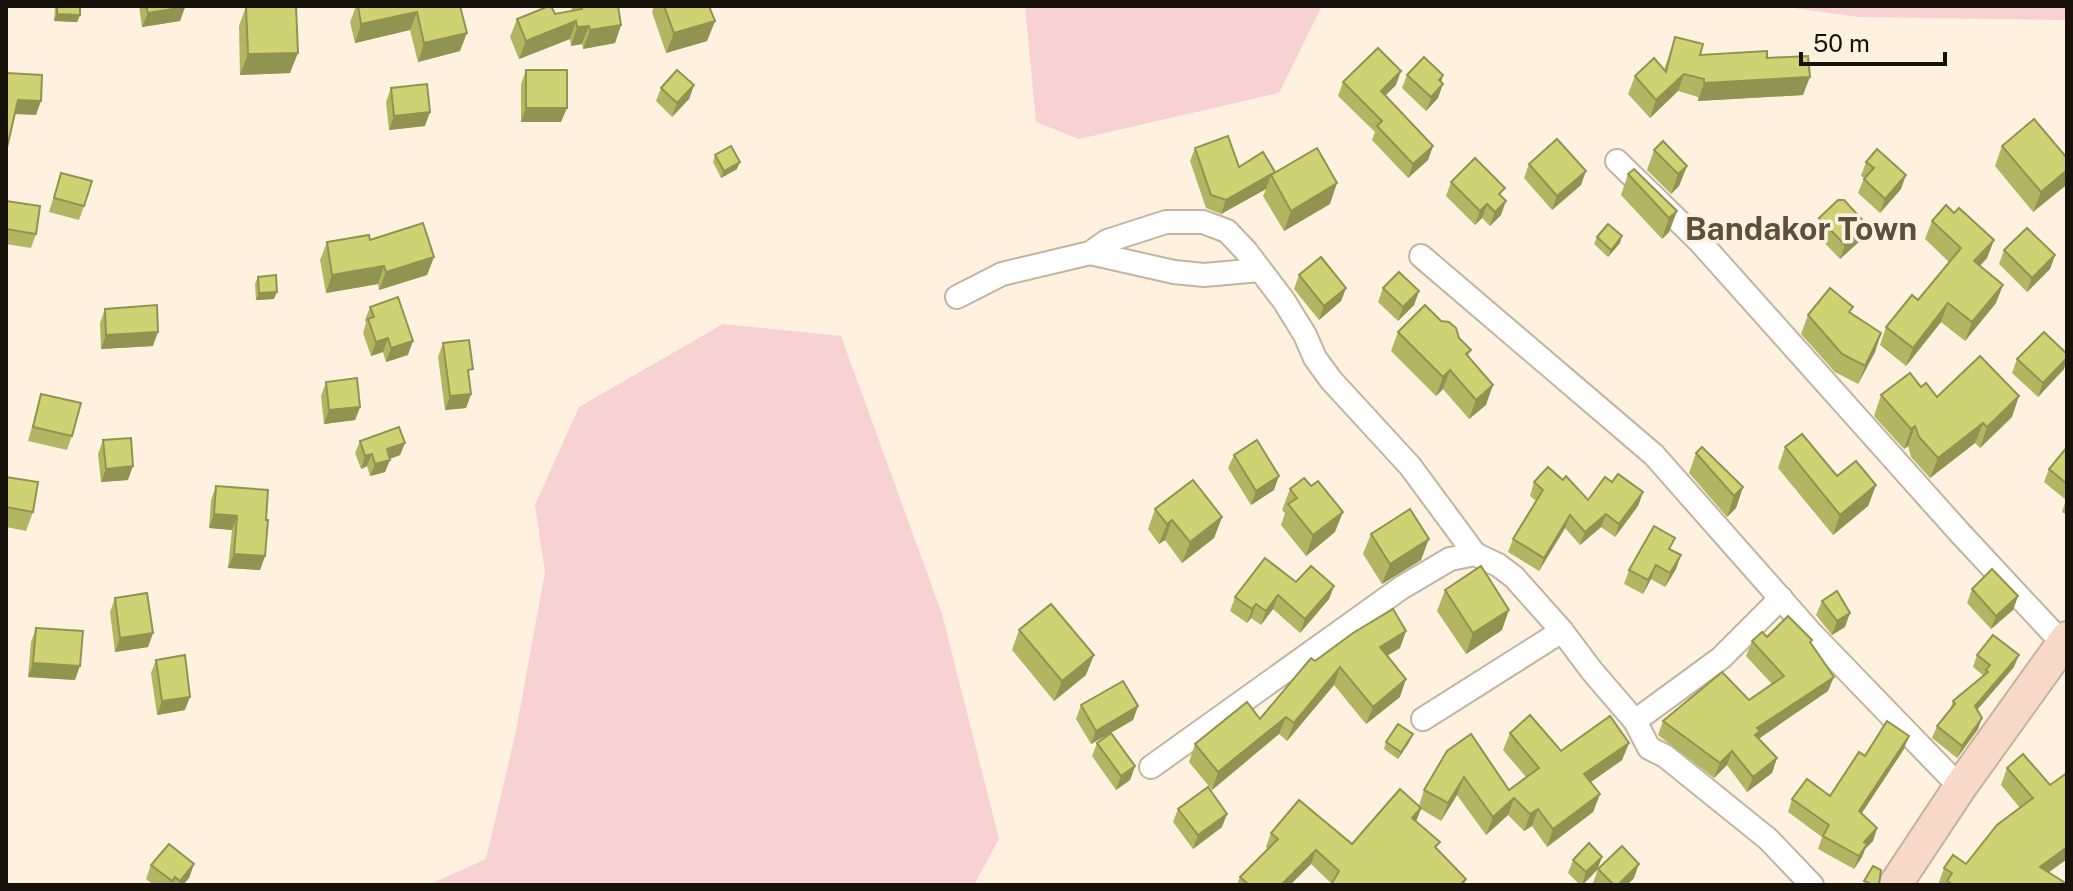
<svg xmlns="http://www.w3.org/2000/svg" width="2073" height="891" font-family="'Public Sans',sans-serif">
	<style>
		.green { fill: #f8d1d2 }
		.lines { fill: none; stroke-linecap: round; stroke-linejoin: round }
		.minor-casing { stroke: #c3b49e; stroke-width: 26 }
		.secondary-casing { stroke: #c3b49e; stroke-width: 36 }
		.minor { stroke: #fff; stroke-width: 22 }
		.secondary { stroke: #f8d9c8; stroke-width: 32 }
		.wall { fill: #b2b562 }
		.shaded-wall { fill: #919350 }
		.building { fill: #cfd272; stroke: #919350; stroke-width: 2 }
		.labels { text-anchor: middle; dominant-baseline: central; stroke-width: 7; stroke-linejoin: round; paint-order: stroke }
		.district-label { font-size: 32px; font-weight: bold; fill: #5c4f3b; stroke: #fef1df }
	</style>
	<rect width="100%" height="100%" fill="#fef1df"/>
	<g class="green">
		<path d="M 1025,6 L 1322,6 L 1279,93 L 1079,139 L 1036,122 Z"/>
		<path d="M 1779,6 L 2067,6 L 2067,20 L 1858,17 Z"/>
		<path d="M 723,324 L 841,336 L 942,614 L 999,839 L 974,885 L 428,885 L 486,859 L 516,731 L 545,572 L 535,505 L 579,407 Z"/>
	</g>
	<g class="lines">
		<defs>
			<g id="minor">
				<path d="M 1617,161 L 1700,242 L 1960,533 L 2067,648"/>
				<path d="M 1090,253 L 1174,272 L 1204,275 L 1260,270"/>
				<path d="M 1421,256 L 1654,455 L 1812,634 L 1960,787"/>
				<path d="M 957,297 L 1002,274 L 1090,253 L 1107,241 L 1166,222 L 1203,222 L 1227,231 L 1246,251 L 1284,301 L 1305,335 L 1315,358 L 1331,380 L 1410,466 L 1475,554"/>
				<path d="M 1423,719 L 1562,631"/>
				<path d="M 1635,721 L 1721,658 L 1781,598"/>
				<path d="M 1151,767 L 1401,588 L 1450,559 L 1475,554 L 1498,565 L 1514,577 L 1562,631 L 1592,671 L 1635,721 L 1649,748 L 1665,756 L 1768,839 L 1812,885"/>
			</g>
			<path id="secondary" d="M 1895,885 L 1960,787 L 2067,638"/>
		</defs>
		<use href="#minor" class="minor-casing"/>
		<use href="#secondary" class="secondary-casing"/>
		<use href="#minor" class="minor"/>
		<use href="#secondary" class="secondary"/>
	</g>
	<g class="wall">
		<path d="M 55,6 L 80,6 L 80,15 L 77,22 L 54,21 Z"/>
		<path d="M 139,6 L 185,6 L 185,7 L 180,21 L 142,27 Z"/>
		<path d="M 246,6 L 290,73 L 240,75 L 239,26 Z"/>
		<path d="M 356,6 L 460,6 L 460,51 L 418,62 L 410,30 L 355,43 L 350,22 Z"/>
		<path d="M 571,6 L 618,6 L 621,25 L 615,43 L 583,49 L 582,44 L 571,46 L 570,39 L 519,59 L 510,37 L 517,19 L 572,11 Z"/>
		<path d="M 654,6 L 709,6 L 715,21 L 707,41 L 666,53 L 652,12 Z"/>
		<path d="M 1675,37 L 1700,55 L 1767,58 L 1803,95 L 1698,101 L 1698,97 L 1678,91 L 1650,118 L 1628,94 L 1635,76 L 1664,70 Z"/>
		<path d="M 526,70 L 561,122 L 521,122 L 521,84 Z"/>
		<path d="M 1407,75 L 1443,75 L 1438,98 L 1426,111 L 1402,88 Z"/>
		<path d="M 1343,82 L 1396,85 L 1385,95 L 1433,146 L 1428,160 L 1408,178 L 1372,140 L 1375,132 L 1338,96 Z"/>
		<path d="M 694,85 L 689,99 L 672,117 L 656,101 L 661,88 Z"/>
		<path d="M 391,88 L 425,126 L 389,130 L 386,102 Z"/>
		<path d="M 2002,146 L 2067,158 L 2067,181 L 2065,186 L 2033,212 L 1995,166 Z"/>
		<path d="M 1195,148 L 1239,167 L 1275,173 L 1330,204 L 1284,231 L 1263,196 L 1266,189 L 1221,214 L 1206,208 L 1190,161 Z"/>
		<path d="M 1654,150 L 1687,166 L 1679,186 L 1671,194 L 1647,170 Z"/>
		<path d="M 715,155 L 737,169 L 721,178 L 713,162 Z"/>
		<path d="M 1866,162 L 1901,189 L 1880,213 L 1858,193 L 1864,178 L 1861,176 Z"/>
		<path d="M 1529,164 L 1581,185 L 1552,210 L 1524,178 Z"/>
		<path d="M 61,173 L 84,206 L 79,220 L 49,212 Z"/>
		<path d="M 1628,174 L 1677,211 L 1669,232 L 1662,239 L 1621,195 Z"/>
		<path d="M 1451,182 L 1502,197 L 1501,215 L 1490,226 L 1482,218 L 1475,225 L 1446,196 Z"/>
		<path d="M 6,201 L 36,234 L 31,248 L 6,244 Z"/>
		<path d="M 1954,213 L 1994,240 L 1987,258 L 1980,266 L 1996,303 L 1965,341 L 1941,322 L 1906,366 L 1880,345 L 1886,327 L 1918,300 L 1949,262 L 1925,239 L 1932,221 Z"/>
		<path d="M 1819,218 L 1862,239 L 1840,259 L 1814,232 Z"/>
		<path d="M 1597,237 L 1620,243 L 1608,257 L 1594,244 Z"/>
		<path d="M 370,240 L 434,257 L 427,275 L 379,290 L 378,284 L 326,293 L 320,260 L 327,242 Z"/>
		<path d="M 2004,250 L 2055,255 L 2050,269 L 2027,292 L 1999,264 Z"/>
		<path d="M 1299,275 L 1346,288 L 1341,301 L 1319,320 L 1294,289 Z"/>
		<path d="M 258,277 L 274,299 L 256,300 L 255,284 Z"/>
		<path d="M 1383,288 L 1419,291 L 1414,305 L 1398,321 L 1378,302 Z"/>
		<path d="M 370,307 L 408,355 L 386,362 L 383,352 L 371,356 L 363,333 L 366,323 L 365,320 Z"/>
		<path d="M 105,309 L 153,346 L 101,349 L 100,323 Z"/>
		<path d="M 1851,313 L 1881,333 L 1875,352 L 1858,384 L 1835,372 L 1801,334 L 1808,315 Z"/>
		<path d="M 1398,332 L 1459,338 L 1471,350 L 1468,356 L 1486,405 L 1469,419 L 1443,389 L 1436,396 L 1391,351 Z"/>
		<path d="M 443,343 L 471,394 L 466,408 L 445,410 L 438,357 Z"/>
		<path d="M 2017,359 L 2064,369 L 2038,397 L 2012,373 Z"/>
		<path d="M 326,382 L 360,407 L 355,420 L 324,424 L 321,396 Z"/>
		<path d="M 1921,387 L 1937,397 L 2012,417 L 1980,448 L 1975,443 L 1930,478 L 1911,457 L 1908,446 L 1904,449 L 1874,416 L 1881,395 Z"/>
		<path d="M 41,394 L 72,436 L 67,450 L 28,441 Z"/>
		<path d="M 103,440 L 128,480 L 101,482 L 98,454 Z"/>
		<path d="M 360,441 L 405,443 L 400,455 L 390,459 L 385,472 L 370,476 L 367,466 L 361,469 L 355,453 Z"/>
		<path d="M 1785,447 L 1837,476 L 1876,485 L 1868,506 L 1833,535 L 1778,468 Z"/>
		<path d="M 2067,447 L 2067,515 L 2062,512 L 2066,500 L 2044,482 L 2049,469 Z"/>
		<path d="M 1696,453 L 1743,487 L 1736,508 L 1727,517 L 1689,473 Z"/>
		<path d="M 1234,455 L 1274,490 L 1251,505 L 1228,468 Z"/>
		<path d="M 6,477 L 33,512 L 26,531 L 6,527 Z"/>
		<path d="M 1534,482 L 1588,500 L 1612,482 L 1643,492 L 1638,506 L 1615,537 L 1601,527 L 1580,545 L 1565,528 L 1539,571 L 1508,552 L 1513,539 L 1536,501 L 1530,496 Z"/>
		<path d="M 216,486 L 265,556 L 260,570 L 228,568 L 232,530 L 209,528 L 211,500 Z"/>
		<path d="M 1290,489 L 1335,532 L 1306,556 L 1281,525 L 1285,513 L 1282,510 Z"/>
		<path d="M 1155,509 L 1222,517 L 1214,538 L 1182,563 L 1165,540 L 1159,544 L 1148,529 Z"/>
		<path d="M 1371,534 L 1421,560 L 1382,584 L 1363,554 Z"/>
		<path d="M 1671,550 L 1681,555 L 1676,569 L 1665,587 L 1651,579 L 1643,594 L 1624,584 L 1629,570 Z"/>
		<path d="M 1296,582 L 1334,586 L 1329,599 L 1300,633 L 1273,609 L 1261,625 L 1251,618 L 1247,623 L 1230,611 L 1235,597 Z"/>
		<path d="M 1972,589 L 2018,596 L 2013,610 L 1991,629 L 1967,603 Z"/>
		<path d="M 1445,590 L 1502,630 L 1466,654 L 1437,611 Z"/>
		<path d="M 115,598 L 153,633 L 148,647 L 115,652 L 110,612 Z"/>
		<path d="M 1822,601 L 1845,627 L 1832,635 L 1816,615 Z"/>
		<path d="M 36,628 L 75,680 L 28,677 L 31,642 Z"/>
		<path d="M 1019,630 L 1086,675 L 1054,701 L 1012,650 Z"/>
		<path d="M 1406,631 L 1400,648 L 1387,656 L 1400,697 L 1366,724 L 1334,685 L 1287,741 L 1279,734 L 1212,790 L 1189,762 L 1195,744 L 1260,719 L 1315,661 Z"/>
		<path d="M 1812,640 L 1811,643 L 1828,691 L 1758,738 L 1777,758 L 1772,773 L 1747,792 L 1727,765 L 1714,778 L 1658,735 L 1663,721 L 1749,700 L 1772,684 L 1746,656 L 1752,641 Z"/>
		<path d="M 1977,655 L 2014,667 L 1977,710 L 1978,729 L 1957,758 L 1932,738 L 1937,726 L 1950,710 L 1953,701 L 1984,676 L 1973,667 Z"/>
		<path d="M 156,660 L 185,710 L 157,715 L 151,673 Z"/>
		<path d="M 1081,705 L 1138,706 L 1133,720 L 1111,733 L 1135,766 L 1130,780 L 1116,790 L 1092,756 L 1097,743 L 1109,734 L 1091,744 L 1076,719 Z"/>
		<path d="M 1510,733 L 1561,751 L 1629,743 L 1622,760 L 1591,782 L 1600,794 L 1593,812 L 1547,847 L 1532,826 L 1524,831 L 1508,815 L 1486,835 L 1457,795 L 1441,821 L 1421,809 L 1416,821 L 1437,849 L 1466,879 L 1464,885 L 1331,885 L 1332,884 L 1311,864 L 1290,885 L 1237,885 L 1240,877 L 1268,849 L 1266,847 L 1271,833 L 1352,844 L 1419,806 L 1424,790 L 1447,751 L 1509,790 L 1526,777 L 1503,750 Z"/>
		<path d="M 1410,741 L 1398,759 L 1384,749 L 1386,742 Z"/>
		<path d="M 1904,749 L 1861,814 L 1877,828 L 1873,841 L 1865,849 L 1862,857 L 1854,869 L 1818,849 L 1822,837 L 1788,812 L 1792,799 L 1830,796 L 1865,756 Z"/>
		<path d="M 2023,754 L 2067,859 L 2049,872 L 2067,885 L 1938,885 L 1944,868 L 1966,864 L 2020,808 L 2001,785 L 2007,768 Z"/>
		<path d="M 1178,809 L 1222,827 L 1193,849 L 1173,822 Z"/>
		<path d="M 1602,857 L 1597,870 L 1583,885 L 1580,885 L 1568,873 L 1573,860 Z"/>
		<path d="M 194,864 L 189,878 L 183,885 L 154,885 L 146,879 L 151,865 Z"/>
		<path d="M 1598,869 L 1634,878 L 1627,885 L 1595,885 L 1593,883 Z"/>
	</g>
	<g class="shaded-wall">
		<path d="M 185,7 L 180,21 L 142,27 L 148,13 Z"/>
		<path d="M 417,12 L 410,30 L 355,43 L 361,24 Z"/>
		<path d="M 57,14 L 80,15 L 77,22 L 54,21 Z"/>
		<path d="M 576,21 L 570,39 L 519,59 L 526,41 Z"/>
		<path d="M 715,21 L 707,41 L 666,53 L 674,33 Z"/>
		<path d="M 621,25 L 615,43 L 583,49 L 590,30 Z"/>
		<path d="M 589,26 L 582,44 L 571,46 L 577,27 Z"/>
		<path d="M 467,33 L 460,51 L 418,62 L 424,43 Z"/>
		<path d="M 298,53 L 290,73 L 240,75 L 248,54 Z"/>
		<path d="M 1401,71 L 1396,85 L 1376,105 L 1381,91 Z"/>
		<path d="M 1684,74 L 1678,91 L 1650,118 L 1656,100 Z"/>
		<path d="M 1443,75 L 1438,89 L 1443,84 L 1438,98 L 1426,111 L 1439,80 Z"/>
		<path d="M 1810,77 L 1803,95 L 1698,101 L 1704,83 Z"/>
		<path d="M 694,85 L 689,99 L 672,117 L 677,103 Z"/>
		<path d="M 18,100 L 41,101 L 36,115 L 13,114 Z"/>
		<path d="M 526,108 L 567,108 L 561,122 L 521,122 Z"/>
		<path d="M 430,112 L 425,126 L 389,130 L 394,116 Z"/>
		<path d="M 1433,146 L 1428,160 L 1408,178 L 1413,164 Z"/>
		<path d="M 740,162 L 737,169 L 721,178 L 724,171 Z"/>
		<path d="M 1687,166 L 1679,186 L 1671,194 L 1678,174 Z"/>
		<path d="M 2067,170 L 2067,181 L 2065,186 L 2033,212 L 2041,192 Z"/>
		<path d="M 1586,171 L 1581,185 L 1552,210 L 1557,196 Z"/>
		<path d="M 1271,175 L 1266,189 L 1221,214 L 1226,200 Z"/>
		<path d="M 1906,175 L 1901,189 L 1880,213 L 1885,199 Z"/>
		<path d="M 1337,183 L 1330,204 L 1284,231 L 1291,211 Z"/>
		<path d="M 1506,201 L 1501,215 L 1490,226 L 1495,212 Z"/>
		<path d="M 1487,204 L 1482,218 L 1475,225 L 1480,211 Z"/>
		<path d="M 1677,211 L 1669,232 L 1662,239 L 1669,218 Z"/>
		<path d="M 1867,225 L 1862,239 L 1840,259 L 1845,245 Z"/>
		<path d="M 1622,236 L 1620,243 L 1608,257 L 1611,250 Z"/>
		<path d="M 1994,240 L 1987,258 L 1968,279 L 1974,261 Z"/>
		<path d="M 2055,255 L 2050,269 L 2027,292 L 2032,278 Z"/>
		<path d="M 434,257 L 427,275 L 379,290 L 386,272 Z"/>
		<path d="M 384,266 L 378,284 L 326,293 L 332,275 Z"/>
		<path d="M 2003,285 L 1996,303 L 1965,341 L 1972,322 Z"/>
		<path d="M 1346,288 L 1341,301 L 1319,320 L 1324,306 Z"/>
		<path d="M 1419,291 L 1414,305 L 1398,321 L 1403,307 Z"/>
		<path d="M 277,292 L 274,299 L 256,300 L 259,293 Z"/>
		<path d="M 1948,303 L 1941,322 L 1906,366 L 1913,348 Z"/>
		<path d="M 158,332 L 153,346 L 101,349 L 106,335 Z"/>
		<path d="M 1881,333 L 1875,352 L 1858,384 L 1865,366 Z"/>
		<path d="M 388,338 L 383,352 L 371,356 L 376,342 Z"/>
		<path d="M 413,341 L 408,355 L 386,362 L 391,348 Z"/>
		<path d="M 2067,358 L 2064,369 L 2038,397 L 2043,383 Z"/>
		<path d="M 1450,370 L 1443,389 L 1436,396 L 1443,377 Z"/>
		<path d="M 1493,385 L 1486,405 L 1469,419 L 1476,400 Z"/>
		<path d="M 471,394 L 466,408 L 445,410 L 450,396 Z"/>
		<path d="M 2019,396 L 2012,417 L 1980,448 L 1987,427 Z"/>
		<path d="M 360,407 L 355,420 L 324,424 L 329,410 Z"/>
		<path d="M 1983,423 L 1975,443 L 1930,478 L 1938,458 Z"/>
		<path d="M 1915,426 L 1908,446 L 1904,449 L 1911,429 Z"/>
		<path d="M 405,443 L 400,455 L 383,461 L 387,449 Z"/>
		<path d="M 372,454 L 367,466 L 361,469 L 365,456 Z"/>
		<path d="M 390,460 L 385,472 L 370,476 L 375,464 Z"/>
		<path d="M 133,466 L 128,480 L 101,482 L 106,469 Z"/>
		<path d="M 1279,476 L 1274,490 L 1251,505 L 1256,491 Z"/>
		<path d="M 1876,485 L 1868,506 L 1833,535 L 1840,515 Z"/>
		<path d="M 1743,487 L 1736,508 L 1727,517 L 1734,496 Z"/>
		<path d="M 1643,492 L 1638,506 L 1615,537 L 1619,524 Z"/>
		<path d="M 1343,512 L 1335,532 L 1306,556 L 1313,535 Z"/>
		<path d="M 214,514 L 237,516 L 232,530 L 209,528 Z"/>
		<path d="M 1606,514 L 1601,527 L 1580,545 L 1585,532 Z"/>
		<path d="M 1570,515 L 1565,528 L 1539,571 L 1544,558 Z"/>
		<path d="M 1222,517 L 1214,538 L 1182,563 L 1190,542 Z"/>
		<path d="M 1172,520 L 1165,540 L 1159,544 L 1167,524 Z"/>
		<path d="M 1429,539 L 1421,560 L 1382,584 L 1390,564 Z"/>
		<path d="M 234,554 L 265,556 L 260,570 L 228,568 Z"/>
		<path d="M 1681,555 L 1676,569 L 1665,587 L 1670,573 Z"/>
		<path d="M 1656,565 L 1651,579 L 1643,594 L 1648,580 Z"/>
		<path d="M 1334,586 L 1329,599 L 1300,633 L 1305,619 Z"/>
		<path d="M 1278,595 L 1273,609 L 1261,625 L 1266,611 Z"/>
		<path d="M 2018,596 L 2013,610 L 1991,629 L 1996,616 Z"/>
		<path d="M 1256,604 L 1251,618 L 1247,623 L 1252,609 Z"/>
		<path d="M 1509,610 L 1502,630 L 1466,654 L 1473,633 Z"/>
		<path d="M 1850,613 L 1845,627 L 1832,635 L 1837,621 Z"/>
		<path d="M 1406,631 L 1400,648 L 1373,664 L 1380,647 Z"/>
		<path d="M 153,633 L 148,647 L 115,652 L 120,638 Z"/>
		<path d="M 1094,655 L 1086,675 L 1054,701 L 1062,681 Z"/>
		<path d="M 2019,655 L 2014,667 L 1970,718 L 1975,706 Z"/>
		<path d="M 33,663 L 80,666 L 75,680 L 28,677 Z"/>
		<path d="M 1340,667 L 1334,685 L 1287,741 L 1294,723 Z"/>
		<path d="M 1834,677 L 1828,691 L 1757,740 L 1750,749 L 1757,728 Z"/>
		<path d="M 1406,679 L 1400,697 L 1366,724 L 1373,707 Z"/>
		<path d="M 190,697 L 185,710 L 157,715 L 162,701 Z"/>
		<path d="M 1138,706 L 1133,720 L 1091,744 L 1096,731 Z"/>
		<path d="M 1286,717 L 1279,734 L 1212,790 L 1218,772 Z"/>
		<path d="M 1982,718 L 1978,729 L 1957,758 L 1962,746 Z"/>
		<path d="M 1413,734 L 1410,741 L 1398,759 L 1401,752 Z"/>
		<path d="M 1909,736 L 1904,749 L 1854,825 L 1859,811 Z"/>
		<path d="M 1629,743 L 1622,760 L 1578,791 L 1584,774 Z"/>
		<path d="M 1732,751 L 1727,765 L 1714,778 L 1720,763 Z"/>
		<path d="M 1777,758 L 1772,773 L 1747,792 L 1753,777 Z"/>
		<path d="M 1135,766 L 1130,780 L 1116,790 L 1121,776 Z"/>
		<path d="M 1464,777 L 1457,795 L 1441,821 L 1448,803 Z"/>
		<path d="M 1600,794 L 1593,812 L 1547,847 L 1553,829 Z"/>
		<path d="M 1514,798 L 1508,815 L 1486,835 L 1493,817 Z"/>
		<path d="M 1421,808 L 1416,822 L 1412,818 Z"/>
		<path d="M 1538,809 L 1532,826 L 1524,831 L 1530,814 Z"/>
		<path d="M 1227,814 L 1222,827 L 1193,849 L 1198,835 Z"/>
		<path d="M 1877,828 L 1873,841 L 1865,849 L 1862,857 L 1854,869 L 1864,842 Z"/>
		<path d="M 2067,847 L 2067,859 L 2034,883 L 2040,867 Z"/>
		<path d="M 1316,850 L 1311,864 L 1290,885 L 1281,885 Z"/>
		<path d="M 1602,857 L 1597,870 L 1582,885 L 1586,872 Z"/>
		<path d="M 194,864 L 189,878 L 183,885 L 179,885 L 180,881 Z"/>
		<path d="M 1639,864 L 1634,878 L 1627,885 L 1618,885 Z"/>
	</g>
	<g class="building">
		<path d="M 57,6 L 80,6 L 80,15 L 57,14 Z"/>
		<path d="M 146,6 L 185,6 L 185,7 L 148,13 Z"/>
		<path d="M 246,6 L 296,6 L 298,53 L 248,54 Z"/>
		<path d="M 358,6 L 460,6 L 467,33 L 424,43 L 417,12 L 361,24 Z"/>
		<path d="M 549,6 L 551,6 L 555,14 L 582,9 L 581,6 L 618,6 L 621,25 L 590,30 L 589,26 L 577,27 L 576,21 L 526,41 L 517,19 Z"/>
		<path d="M 664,6 L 709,6 L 715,21 L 674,33 Z"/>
		<path d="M 1675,37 L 1703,44 L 1700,55 L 1767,51 L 1767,58 L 1808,56 L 1810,77 L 1704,83 L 1704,79 L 1684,74 L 1656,100 L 1635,76 L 1654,58 L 1666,72 Z"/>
		<path d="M 1378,48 L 1401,71 L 1381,91 L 1433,146 L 1413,164 L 1377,126 L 1382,121 L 1343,82 Z"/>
		<path d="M 1424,57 L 1443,75 L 1439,80 L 1443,84 L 1431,97 L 1407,75 Z"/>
		<rect x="526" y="70" width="41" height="38"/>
		<path d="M 677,70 L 694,85 L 677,103 L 661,88 Z"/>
		<path d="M 6,73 L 42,75 L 41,101 L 18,100 L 6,152 Z"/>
		<path d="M 427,84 L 430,112 L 394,116 L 391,88 Z"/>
		<path d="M 2034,119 L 2067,158 L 2067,170 L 2041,192 L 2002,146 Z"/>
		<path d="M 1228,136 L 1239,167 L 1263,152 L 1275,172 L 1226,200 L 1211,195 L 1195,148 Z"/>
		<path d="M 1557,139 L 1586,171 L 1557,196 L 1529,164 Z"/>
		<path d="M 1663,141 L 1687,166 L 1678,174 L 1654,150 Z"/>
		<path d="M 731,146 L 740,162 L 724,171 L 715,155 Z"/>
		<path d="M 1317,148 L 1337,183 L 1291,211 L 1271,175 Z"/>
		<path d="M 1877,149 L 1906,175 L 1885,199 L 1864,179 L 1874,168 L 1866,162 Z"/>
		<path d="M 1475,158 L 1505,188 L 1499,194 L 1506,201 L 1495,212 L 1487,204 L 1480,211 L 1451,182 Z"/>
		<path d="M 1634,169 L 1677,211 L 1669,218 L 1628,174 Z"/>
		<path d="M 61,173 L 92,181 L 84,206 L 54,198 Z"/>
		<path d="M 1838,200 L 1844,200 L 1867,225 L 1845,245 L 1819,218 Z"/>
		<path d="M 6,201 L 40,206 L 36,234 L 6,229 Z"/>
		<path d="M 1946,205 L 1954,213 L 1959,208 L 1994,240 L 1974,261 L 2003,285 L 1972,322 L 1948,303 L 1913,348 L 1886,327 L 1912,295 L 1918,300 L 1961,248 L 1932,221 Z"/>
		<path d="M 423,223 L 434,257 L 386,272 L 384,266 L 332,275 L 327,242 L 369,235 L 370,240 Z"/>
		<path d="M 1608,224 L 1622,236 L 1611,250 L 1597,237 Z"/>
		<path d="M 2027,228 L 2055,255 L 2032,278 L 2004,250 Z"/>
		<path d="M 1321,257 L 1346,288 L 1324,306 L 1299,275 Z"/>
		<path d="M 1399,272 L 1419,291 L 1403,307 L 1383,288 Z"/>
		<path d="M 276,275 L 277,292 L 259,293 L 258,277 Z"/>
		<path d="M 1830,288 L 1853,307 L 1849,312 L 1881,333 L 1865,366 L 1842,354 L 1808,315 Z"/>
		<path d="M 398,297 L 413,341 L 391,348 L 388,338 L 376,342 L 368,319 L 374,317 L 370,307 Z"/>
		<path d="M 157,305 L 158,332 L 106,335 L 105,309 Z"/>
		<path d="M 1425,305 L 1441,321 L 1449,322 L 1456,328 L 1459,338 L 1471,350 L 1466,354 L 1493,385 L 1476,400 L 1450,370 L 1443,377 L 1398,332 Z"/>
		<path d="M 2044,332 L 2067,354 L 2067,358 L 2043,383 L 2017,359 Z"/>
		<path d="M 469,340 L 473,369 L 468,370 L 471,394 L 450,396 L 443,343 Z"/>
		<path d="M 1980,356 L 2019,396 L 1987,427 L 1983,423 L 1938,458 L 1919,437 L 1915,426 L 1911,429 L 1881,395 L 1910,373 L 1921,387 L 1926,383 L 1937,397 Z"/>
		<path d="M 357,378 L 360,407 L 329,410 L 326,382 Z"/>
		<path d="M 41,394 L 81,403 L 72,436 L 33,427 Z"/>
		<path d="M 399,427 L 405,443 L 387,449 L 390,460 L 375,464 L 372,454 L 365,456 L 360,441 Z"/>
		<path d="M 1802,434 L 1837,476 L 1856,461 L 1876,485 L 1840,515 L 1785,447 Z"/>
		<path d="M 131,438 L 133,466 L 106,469 L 103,440 Z"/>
		<path d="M 1257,440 L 1279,476 L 1256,491 L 1234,455 Z"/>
		<path d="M 1702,447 L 1743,487 L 1734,496 L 1696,453 Z"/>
		<path d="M 2067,447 L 2067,484 L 2049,469 Z"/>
		<path d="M 1548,467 L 1563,480 L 1566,476 L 1588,500 L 1605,477 L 1612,482 L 1618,474 L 1643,492 L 1619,524 L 1606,514 L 1585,532 L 1570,515 L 1544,558 L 1513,539 L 1543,490 L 1534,482 Z"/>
		<path d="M 6,477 L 38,482 L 33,512 L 6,507 Z"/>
		<path d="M 1304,478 L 1311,486 L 1318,481 L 1343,512 L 1313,535 L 1288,504 L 1297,498 L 1290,489 Z"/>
		<path d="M 1193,480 L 1222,517 L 1190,542 L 1172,520 L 1167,524 L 1155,509 Z"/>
		<path d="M 216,486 L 268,490 L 266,520 L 268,520 L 265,556 L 234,554 L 237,516 L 214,514 Z"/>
		<path d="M 1410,509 L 1429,539 L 1390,564 L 1371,534 Z"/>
		<path d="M 1654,526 L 1675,538 L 1669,549 L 1681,555 L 1670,573 L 1656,565 L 1648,580 L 1629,570 Z"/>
		<path d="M 1265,558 L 1296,582 L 1311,566 L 1334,586 L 1305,619 L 1278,595 L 1266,611 L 1256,604 L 1252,609 L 1235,597 Z"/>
		<path d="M 1481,566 L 1509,610 L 1473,633 L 1445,590 Z"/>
		<path d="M 1992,569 L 2018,596 L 1996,616 L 1972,589 Z"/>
		<path d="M 1837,591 L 1850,613 L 1837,621 L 1822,601 Z"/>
		<path d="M 147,593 L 153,633 L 120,638 L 115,598 Z"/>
		<path d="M 1051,604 L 1094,655 L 1062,681 L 1019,630 Z"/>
		<path d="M 1393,609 L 1406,631 L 1380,647 L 1406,679 L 1373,707 L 1340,667 L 1294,723 L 1286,717 L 1218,772 L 1195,744 L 1247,702 L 1260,719 L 1311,658 L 1315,661 L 1353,633 Z"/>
		<path d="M 1788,616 L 1812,640 L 1810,642 L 1834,677 L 1757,728 L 1760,731 L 1755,735 L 1777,758 L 1753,777 L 1732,751 L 1720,763 L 1663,721 L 1722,672 L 1749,700 L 1784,676 L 1752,641 L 1762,632 L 1767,637 Z"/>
		<path d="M 36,628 L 83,631 L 80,666 L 33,663 Z"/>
		<path d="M 1993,635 L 2019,655 L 1975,706 L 1982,718 L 1962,746 L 1937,726 L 1955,704 L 1953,701 L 1988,672 L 1986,670 L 1990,665 L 1977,655 Z"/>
		<path d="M 185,655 L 190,697 L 162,701 L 156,660 Z"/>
		<path d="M 1123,681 L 1138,706 L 1096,731 L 1081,705 Z"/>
		<path d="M 1530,715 L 1561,751 L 1610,716 L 1629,743 L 1584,774 L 1600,794 L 1553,829 L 1538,809 L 1530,814 L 1514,798 L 1493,817 L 1464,777 L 1448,803 L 1424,790 L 1447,751 L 1471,734 L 1509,790 L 1539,768 L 1510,733 Z"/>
		<path d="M 1887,721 L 1909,736 L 1859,811 L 1877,828 L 1864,842 L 1867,844 L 1859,856 L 1823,836 L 1829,825 L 1792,799 L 1807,779 L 1830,796 L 1859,752 L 1865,756 Z"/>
		<path d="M 1398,724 L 1413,734 L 1401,752 L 1386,742 Z"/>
		<path d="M 1111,733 L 1135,766 L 1121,776 L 1097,743 Z"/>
		<path d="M 2023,754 L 2050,785 L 2067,773 L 2067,847 L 2040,867 L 2067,884 L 2067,885 L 1953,885 L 1947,881 L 1952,873 L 1944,868 L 1953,855 L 1966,864 L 1997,825 L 2033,798 L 2007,768 Z"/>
		<path d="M 1208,787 L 1227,814 L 1198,835 L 1178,809 Z"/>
		<path d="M 1400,789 L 1421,808 L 1412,818 L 1440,842 L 1435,847 L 1466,879 L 1460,885 L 1331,885 L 1339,871 L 1316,850 L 1281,885 L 1249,885 L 1240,877 L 1278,839 L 1271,833 L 1299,800 L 1352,844 Z"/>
		<path d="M 1589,843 L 1602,857 L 1586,872 L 1573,860 Z"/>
		<path d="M 169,844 L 194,864 L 180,881 L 175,877 L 172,881 L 151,865 Z"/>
		<path d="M 1622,846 L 1639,864 L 1618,885 L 1614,885 L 1598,869 Z"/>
		<path d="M 1873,866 L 1881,870 L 1879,885 L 1873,885 L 1864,881 Z"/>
	</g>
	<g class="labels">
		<g class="district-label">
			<text x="1801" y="228">Bandakor Town</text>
		</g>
	</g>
	<rect width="2073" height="891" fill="none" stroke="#171209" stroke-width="16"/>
	<path d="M1801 52v12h144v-12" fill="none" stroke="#171209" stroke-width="4"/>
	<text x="1813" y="52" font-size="24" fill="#171209" stroke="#fef1df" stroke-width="6" paint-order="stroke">50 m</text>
</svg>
